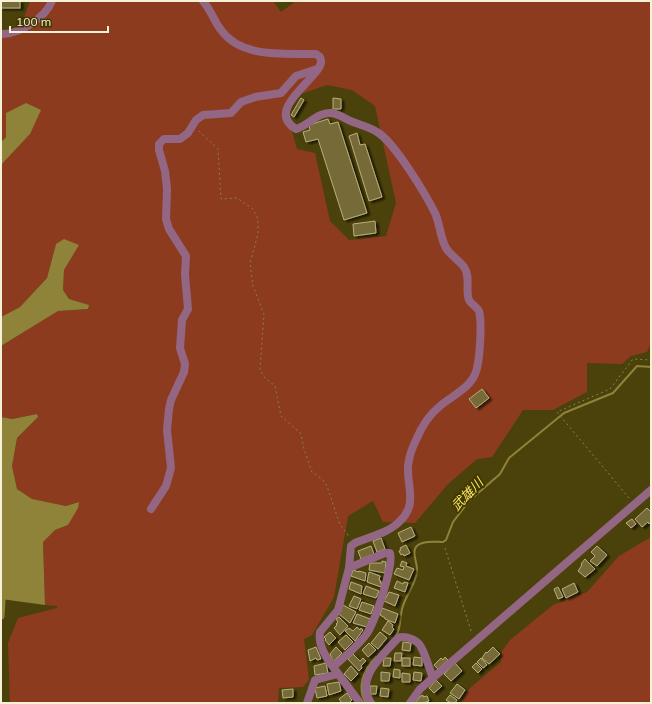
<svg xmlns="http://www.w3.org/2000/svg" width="652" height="704" font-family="Mulish,'Noto Sans JP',sans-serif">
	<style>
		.green { fill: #8d3b1e; fill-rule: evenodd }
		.water { fill: #8f8239 }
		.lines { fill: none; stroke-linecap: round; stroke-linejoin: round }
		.stream { stroke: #8f8239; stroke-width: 2 }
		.canal { stroke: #8f8239; stroke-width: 7 }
		.building { fill: #756b38; stroke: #b9af7a; filter: url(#shadow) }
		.path { stroke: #878053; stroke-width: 1; stroke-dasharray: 2 3; stroke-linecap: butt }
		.minor { stroke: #936684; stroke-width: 8 }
		.labels { text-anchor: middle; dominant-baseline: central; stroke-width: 4; stroke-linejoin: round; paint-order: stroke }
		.water-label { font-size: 13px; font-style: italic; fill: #fce562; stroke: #413800 }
	</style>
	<defs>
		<filter id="shadow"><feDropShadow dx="3" dy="2" stdDeviation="1" flood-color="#0009"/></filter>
	</defs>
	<rect width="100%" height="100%" fill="#4b420b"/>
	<g class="green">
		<path d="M 30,1 L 273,1 L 281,12 L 296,1 L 651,1 L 651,343 L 647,352 L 631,356 L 622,364 L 587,363 L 587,392 L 553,410 L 523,410 L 492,457 L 477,459 L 448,484 L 415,523 L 383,522 L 373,501 L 348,516 L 334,597 L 312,635 L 304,639 L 309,680 L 303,687 L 279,688 L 278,703 L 10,703 L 8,643 L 18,618 L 57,608 L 57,606 L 45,605 L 43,542 L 55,530 L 68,525 L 78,502 L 66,506 L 31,499 L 17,489 L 12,466 L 17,438 L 38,417 L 37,414 L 12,419 L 1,417 L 1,346 L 58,311 L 88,309 L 88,305 L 69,299 L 63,290 L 64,270 L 79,245 L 56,244 L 47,278 L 20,307 L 1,317 L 1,165 L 30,134 L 6,137 L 1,142 L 1,38 L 17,36 ZM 327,85 L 352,90 L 375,106 L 396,203 L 386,236 L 349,240 L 330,221 L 315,153 L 297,149 L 287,114 L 298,95 Z"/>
		<path d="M 651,537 L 651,703 L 460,703 L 470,688 L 501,662 L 502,651 L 510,640 L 553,605 L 587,592 L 619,556 Z"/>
	</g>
	<g class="water">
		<path d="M 26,103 L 41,110 L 30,134 L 1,165 L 1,142 L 6,137 L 6,113 Z"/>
		<path d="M 64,239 L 79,245 L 64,270 L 63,290 L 69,299 L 89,305 L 88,309 L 58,311 L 1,346 L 1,317 L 20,307 L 47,278 L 56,244 Z"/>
		<path d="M 37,414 L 38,417 L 17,438 L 12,466 L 17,489 L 32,499 L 66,506 L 79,502 L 78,508 L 68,525 L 55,530 L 43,542 L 45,605 L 1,599 L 1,417 L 12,419 Z"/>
	</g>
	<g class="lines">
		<g class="stream">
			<path d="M 396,636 C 401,628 400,618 402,609 C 405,596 416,584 417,571 C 418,563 410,551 418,545 C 425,540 436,542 443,542 L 446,540 L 453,522 L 469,501 L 500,474 L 509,458 L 564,413 L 613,393 L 637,366 L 651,367"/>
			<path d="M 366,703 C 356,687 364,669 376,657"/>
		</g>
		<path class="canal" d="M 1,616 L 2,600"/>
	</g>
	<g class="building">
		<rect x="1" y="1" width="19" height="7"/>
		<path d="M 301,98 L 304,100 L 294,117 L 291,115 Z"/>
		<path d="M 333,98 L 341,99 L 341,109 L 333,109 Z"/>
		<path d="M 328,119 L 330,124 L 338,122 L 367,213 L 344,220 L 318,139 L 306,142 L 303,132 L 310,130 L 309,125 Z"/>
		<path d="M 357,133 L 360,145 L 365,144 L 382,197 L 369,201 L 349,136 Z"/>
		<path d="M 375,221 L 376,233 L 354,236 L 353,224 Z"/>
		<path d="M 482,389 L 489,398 L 476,408 L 469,399 Z"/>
		<path d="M 647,508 L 651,512 L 651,522 L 649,524 L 648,522 L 642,527 L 635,519 Z"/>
		<path d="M 632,519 L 636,524 L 631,528 L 626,523 Z"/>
		<path d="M 411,527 L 415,536 L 402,542 L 398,533 Z"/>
		<path d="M 381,538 L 385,549 L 377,552 L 373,541 Z"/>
		<path d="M 406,545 L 410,553 L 404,556 L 403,554 L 401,555 L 399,551 L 401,550 L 400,548 Z"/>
		<path d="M 371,546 L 374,554 L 361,559 L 358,551 Z"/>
		<path d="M 597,546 L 607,555 L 597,566 L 590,561 L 595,556 L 591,552 Z"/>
		<path d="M 585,559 L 595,569 L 585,577 L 578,571 L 582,565 L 581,564 Z"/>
		<path d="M 382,561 L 386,562 L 385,573 L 369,570 L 370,563 L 382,563 Z"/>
		<path d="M 402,561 L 407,563 L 406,566 L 414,569 L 409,580 L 394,574 L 397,568 L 403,570 L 404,567 L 400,566 Z"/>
		<path d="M 353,570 L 359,572 L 359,571 L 366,573 L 365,581 L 351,576 Z"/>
		<path d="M 369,572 L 380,576 L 379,580 L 381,581 L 380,583 L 382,583 L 381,587 L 367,582 Z"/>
		<path d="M 397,581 L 403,584 L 404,582 L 408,583 L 405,592 L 394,588 Z"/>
		<path d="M 351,582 L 362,586 L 361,594 L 349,589 Z"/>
		<path d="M 574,583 L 578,592 L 566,598 L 562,589 Z"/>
		<path d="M 366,586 L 379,591 L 376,598 L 363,594 Z"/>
		<path d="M 558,587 L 563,597 L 558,599 L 554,589 Z"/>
		<path d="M 389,592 L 399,595 L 395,606 L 384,601 Z"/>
		<path d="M 354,596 L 361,599 L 357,609 L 349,606 Z"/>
		<path d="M 362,602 L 374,606 L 371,614 L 359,610 Z"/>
		<path d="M 343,605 L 356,612 L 350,623 L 339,614 Z"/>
		<path d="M 382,608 L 398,614 L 395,623 L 385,619 L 385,618 L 380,615 Z"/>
		<path d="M 357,614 L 370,619 L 367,627 L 353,623 Z"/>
		<path d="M 339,617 L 348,626 L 340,635 L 334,628 L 337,625 L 336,624 L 338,622 L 336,619 Z"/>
		<path d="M 388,621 L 393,625 L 392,627 L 394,629 L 390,635 L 382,630 Z"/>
		<path d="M 357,627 L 360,630 L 361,628 L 363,630 L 355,641 L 345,631 L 349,628 L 353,631 Z"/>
		<path d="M 330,632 L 336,638 L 329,645 L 325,640 L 326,639 L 324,637 Z"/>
		<path d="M 380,632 L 387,638 L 378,649 L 371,643 Z"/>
		<path d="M 346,635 L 353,642 L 345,650 L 338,642 Z"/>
		<path d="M 403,642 L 411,643 L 410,651 L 402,650 Z"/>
		<path d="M 369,643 L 376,650 L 368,657 L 362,650 Z"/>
		<path d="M 316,647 L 321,659 L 317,660 L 316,658 L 310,661 L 308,650 Z"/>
		<path d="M 336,647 L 342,653 L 333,662 L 330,654 Z"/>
		<path d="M 493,647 L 500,654 L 489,664 L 482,658 L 486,652 L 487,653 Z"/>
		<path d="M 395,653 L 402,653 L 401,661 L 394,661 Z"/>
		<path d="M 353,654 L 360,661 L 363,658 L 366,661 L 361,666 L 362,668 L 359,671 L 348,659 Z"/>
		<path d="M 414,657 L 422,658 L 422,666 L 413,665 Z"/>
		<path d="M 445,657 L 448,660 L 438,669 L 434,665 L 441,658 L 443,660 Z"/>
		<path d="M 384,658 L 391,658 L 390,666 L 383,666 Z"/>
		<rect x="402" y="658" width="8" height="8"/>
		<path d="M 481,658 L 487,665 L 483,668 L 477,662 Z"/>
		<path d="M 326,663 L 328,673 L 315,675 L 314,666 Z"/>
		<path d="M 455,663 L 462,671 L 451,681 L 444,674 Z"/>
		<path d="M 476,663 L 482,669 L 478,673 L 472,667 Z"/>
		<path d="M 351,666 L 358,674 L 351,681 L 344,674 Z"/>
		<path d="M 394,669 L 400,670 L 400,678 L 393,677 Z"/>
		<path d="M 381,672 L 390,673 L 389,681 L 381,681 Z"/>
		<path d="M 414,672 L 422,673 L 421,681 L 413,680 Z"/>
		<path d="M 402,673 L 410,674 L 410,682 L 402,682 Z"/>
		<path d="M 436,680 L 442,686 L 434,693 L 429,688 Z"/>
		<path d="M 339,682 L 341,691 L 329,695 L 327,684 Z"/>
		<path d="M 457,684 L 465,690 L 459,699 L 450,693 Z"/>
		<path d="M 325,686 L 327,696 L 317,698 L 315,688 Z"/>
		<path d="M 370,686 L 377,686 L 376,694 L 370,694 Z"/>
		<path d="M 381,688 L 389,689 L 388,697 L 380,696 Z"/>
		<path d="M 293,689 L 293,697 L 283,698 L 282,690 Z"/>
		<path d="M 347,693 L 352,700 L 349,703 L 342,703 L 339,699 Z"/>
		<path d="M 423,695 L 423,697 L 427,696 L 429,701 L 423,703 L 415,703 L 419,698 L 419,697 Z"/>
		<path d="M 450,695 L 457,700 L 455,703 L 451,703 L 446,700 Z"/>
	</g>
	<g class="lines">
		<g class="path">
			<path d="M 199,131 L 218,149 L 221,199 L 237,198 L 253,209 L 258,219 L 258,234 L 250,263 L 253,286 L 264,314 L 260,369 L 264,377 L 275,386 L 281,416 L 301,434 L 304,449 L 312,472 L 322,479 L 327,486 L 340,525 L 347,533 L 349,538"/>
			<path d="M 629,498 L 557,412 L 610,389 L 633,359 L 651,360"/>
			<path d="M 445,548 L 472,634"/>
		</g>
		<g class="minor">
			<path d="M 203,1 C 211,10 214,21 221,30 C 242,59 285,53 316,54 L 320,57 C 321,59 321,61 321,63 C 317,80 264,110 296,129 C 308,126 317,112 331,113 C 340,114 345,119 353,122 C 363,126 371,127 380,134 C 397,147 425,193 435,213 C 440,224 440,237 446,248 C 450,255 459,260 464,267 C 471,277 465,290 469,300 C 471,304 477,307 479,311 C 482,321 480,352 478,363 C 475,387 457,392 440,406 C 430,414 421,428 416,440 C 412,448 409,457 408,466 C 407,488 418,505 399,522 C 388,533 369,537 355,543 L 351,546 L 349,568"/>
			<path d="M 1,34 C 19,35 45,18 52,1"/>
			<path d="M 151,509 L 166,486 L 171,468 L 167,430 L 169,409 L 171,400 L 184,372 L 185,364 L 180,348 L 182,320 L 188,309 L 185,275 L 186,256 L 169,229 L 166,219 L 167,189 L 165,171 L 159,150 L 159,144 L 164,139 L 180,139 L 188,133 L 196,120 L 203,115 L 231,113 L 241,102 L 255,97 L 281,93 L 296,76 L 317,69"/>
			<path d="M 333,667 C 326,658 318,644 320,632 L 338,610 L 349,568 L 385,553 L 390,553 C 394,565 376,617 369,630 C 363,642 343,658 333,667 L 360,703"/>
			<path d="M 307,703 L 315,680 L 338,674"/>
			<path d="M 371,703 C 354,678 383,655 398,638 C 405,635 418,640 421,647 C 426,656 429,668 433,678"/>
			<path d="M 410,703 L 420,689 L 651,490"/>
		</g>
	</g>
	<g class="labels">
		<g class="water-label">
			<text transform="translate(467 494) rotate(-46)">武雄川</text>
		</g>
	</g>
	<rect width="652" height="704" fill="none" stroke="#f6f2d6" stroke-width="4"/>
	<path d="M10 26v6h98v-6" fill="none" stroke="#f6f2d6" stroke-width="2"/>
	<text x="16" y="26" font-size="12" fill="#f6f2d6" stroke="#413800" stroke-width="3" paint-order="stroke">100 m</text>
</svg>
